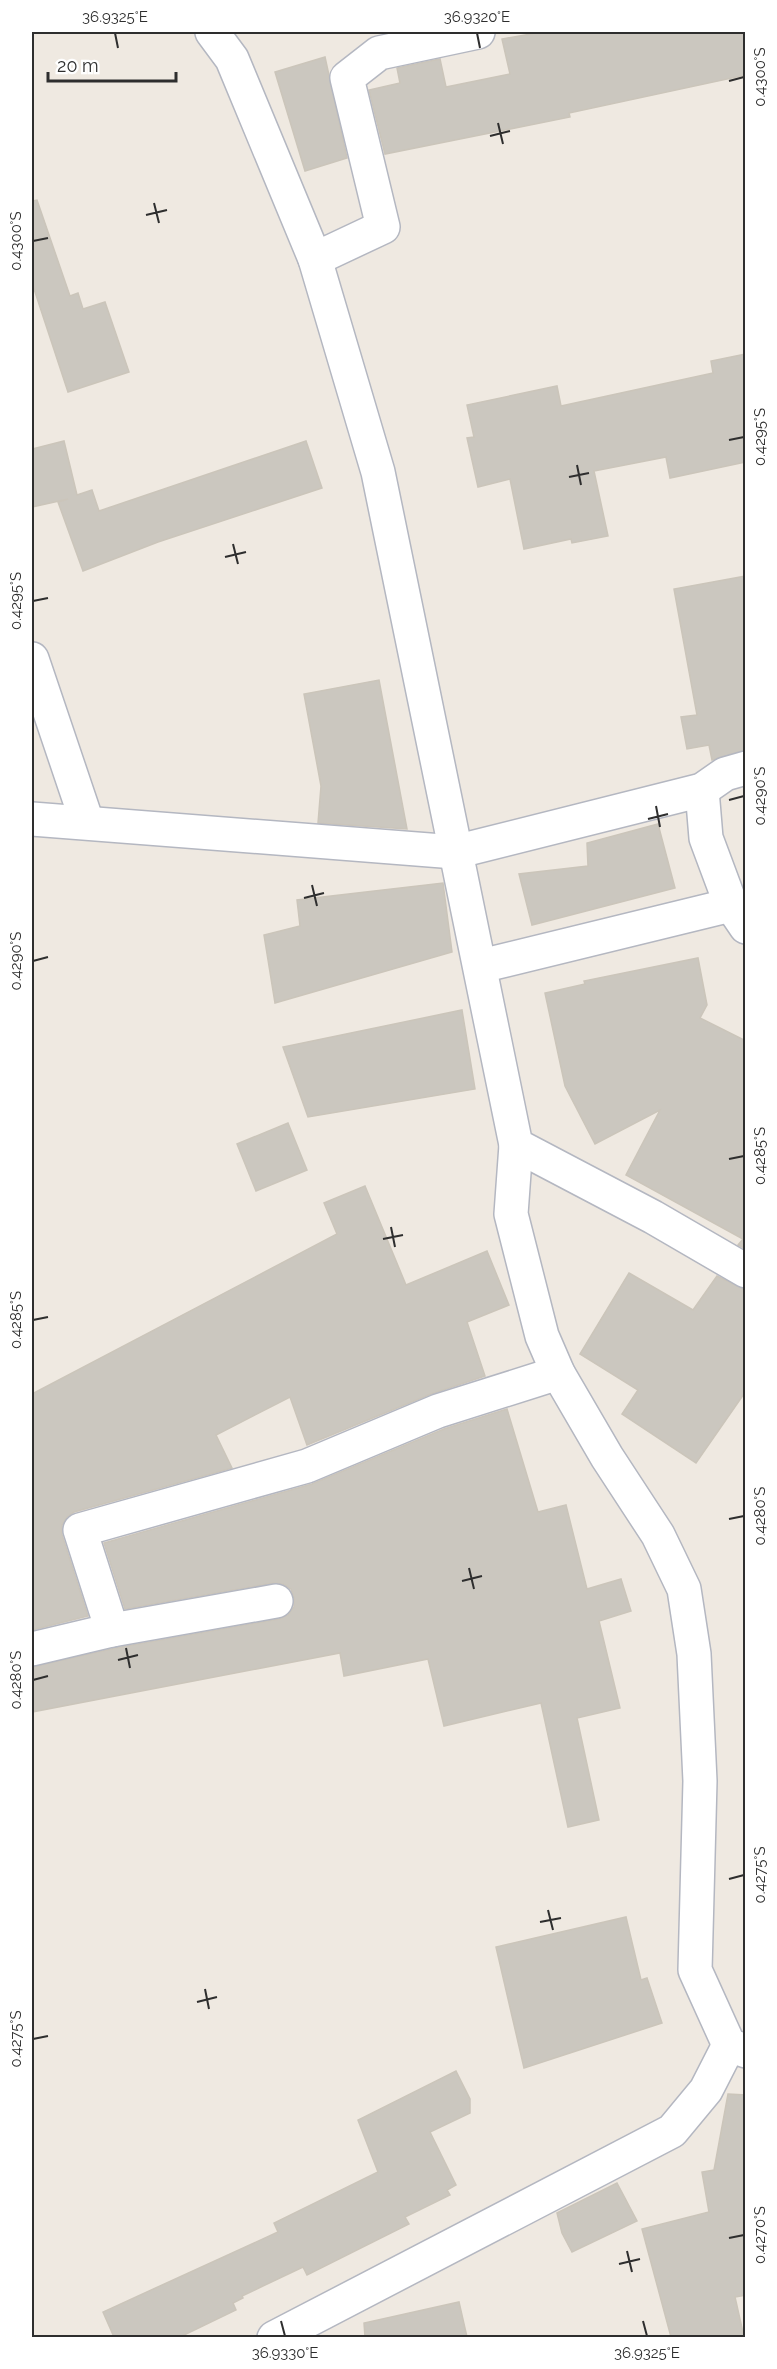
<svg xmlns="http://www.w3.org/2000/svg" width="777" height="2369" font-family="Raleway,sans-serif">
	<style>
		.building { fill: #cbc7bf; stroke: #cbc5ba; stroke-width: 1.5 }
		.lines { fill: none; stroke-linecap: round; stroke-linejoin: round }
		.minor-casing { stroke: #b4b7c1; stroke-width: 36 }
		.minor { stroke: #fff; stroke-width: 33 }
		.ticks { fill: none; stroke: #2e2e2e; stroke-width: 2 }
		.neatline { fill: none; stroke: #2e2e2e; stroke-width: 2 }
		.ticks-label { font-size: 15px; text-anchor: middle; fill: #2e2e2e }
	</style>
	<rect width="100%" height="100%" fill="#efe9e1"/>
	<g class="building">
		<path d="M 542,32 L 746,32 L 746,75 L 569,113 L 570,117 L 385,154 L 369,90 L 400,83 L 397,68 L 440,59 L 446,87 L 510,74 L 502,39 Z"/>
		<path d="M 325,57 L 347,158 L 305,171 L 275,72 Z"/>
		<path d="M 37,200 L 70,296 L 78,293 L 83,309 L 105,302 L 129,372 L 68,392 L 32,283 L 32,201 Z"/>
		<path d="M 746,354 L 746,462 L 670,478 L 666,457 L 594,471 L 608,536 L 572,543 L 571,539 L 524,549 L 510,479 L 478,487 L 467,438 L 474,437 L 467,405 L 557,386 L 561,406 L 713,373 L 711,361 Z"/>
		<path d="M 64,441 L 77,495 L 92,490 L 99,511 L 306,441 L 322,488 L 158,542 L 83,571 L 58,502 L 68,499 L 32,507 L 32,449 Z"/>
		<path d="M 746,576 L 746,750 L 712,760 L 709,745 L 687,749 L 681,717 L 697,715 L 674,589 Z"/>
		<path d="M 379,680 L 407,829 L 318,823 L 321,786 L 304,694 Z"/>
		<path d="M 658,824 L 675,888 L 532,925 L 519,874 L 588,866 L 587,843 Z"/>
		<path d="M 443,883 L 452,952 L 275,1003 L 264,935 L 300,926 L 297,900 Z"/>
		<path d="M 698,958 L 707,1005 L 700,1018 L 746,1041 L 746,1249 L 738,1245 L 743,1239 L 626,1175 L 660,1110 L 595,1144 L 565,1086 L 545,993 L 585,984 L 584,981 Z"/>
		<path d="M 462,1010 L 475,1089 L 308,1117 L 283,1047 Z"/>
		<path d="M 288,1123 L 307,1170 L 256,1191 L 237,1144 Z"/>
		<path d="M 365,1186 L 406,1285 L 487,1251 L 509,1305 L 467,1322 L 485,1376 L 431,1394 L 307,1445 L 290,1397 L 216,1435 L 232,1468 L 74,1512 L 67,1517 L 62,1525 L 62,1535 L 88,1616 L 32,1630 L 32,1394 L 337,1234 L 324,1203 Z"/>
		<path d="M 629,1273 L 693,1310 L 717,1276 L 746,1290 L 746,1391 L 696,1463 L 622,1414 L 638,1390 L 580,1354 Z"/>
		<path d="M 507,1409 L 538,1512 L 566,1505 L 587,1589 L 621,1579 L 631,1611 L 599,1621 L 620,1708 L 577,1718 L 599,1820 L 568,1827 L 541,1703 L 444,1726 L 428,1659 L 344,1676 L 340,1653 L 32,1712 L 32,1667 L 116,1648 L 279,1619 L 288,1615 L 294,1607 L 294,1598 L 291,1589 L 283,1584 L 273,1583 L 125,1609 L 104,1543 L 312,1484 L 444,1429 Z"/>
		<path d="M 626,1917 L 641,1980 L 647,1978 L 662,2023 L 524,2068 L 496,1947 Z"/>
		<path d="M 456,2071 L 470,2099 L 470,2113 L 430,2132 L 456,2185 L 447,2190 L 450,2195 L 405,2217 L 409,2224 L 307,2275 L 303,2267 L 242,2296 L 243,2298 L 233,2303 L 236,2310 L 180,2337 L 114,2337 L 103,2312 L 278,2232 L 274,2223 L 378,2172 L 358,2120 Z"/>
		<path d="M 728,2094 L 746,2095 L 746,2295 L 735,2297 L 744,2337 L 671,2337 L 642,2229 L 709,2212 L 702,2172 L 714,2170 Z"/>
		<path d="M 617,2183 L 637,2221 L 572,2252 L 562,2233 L 557,2213 Z"/>
		<path d="M 459,2302 L 467,2337 L 365,2337 L 364,2323 Z"/>
	</g>
	<g class="lines">
		<defs>
			<g id="minor">
				<path d="M 212,32 L 232,59 L 315,259 L 378,472 L 516,1145 L 653,1217 L 746,1271"/>
				<path d="M 315,259 L 383,227 L 347,78 L 379,53 L 478,32"/>
				<path d="M 32,659 L 87,822"/>
				<path d="M 702,790 L 706,838 L 731,905 L 746,927"/>
				<path d="M 32,819 L 455,852 L 702,790 L 725,774 L 746,768"/>
				<path d="M 481,966 L 731,905"/>
				<path d="M 516,1145 L 511,1214 L 542,1336 L 558,1373 L 607,1457 L 658,1535 L 684,1589 L 694,1654 L 700,1781 L 695,1970 L 729,2045 L 746,2051"/>
				<path d="M 112,1630 L 80,1530 L 307,1466 L 438,1411 L 558,1373"/>
				<path d="M 32,1649 L 112,1630 L 276,1601"/>
				<path d="M 274,2338 L 672,2131 L 706,2090 L 729,2045"/>
			</g>
		</defs>
		<use href="#minor" class="minor-casing"/>
		<use href="#minor" class="minor"/>
	</g>
	<path class="ticks" d="M 115,33 L 118,48M 477,33 L 480,48M 729,81 L 744,77M 498,123 L 503,144M 490,136 L 510,131M 154,203 L 159,223M 146,215 L 167,210M 33,241 L 48,238M 729,440 L 744,437M 577,465 L 581,485M 569,477 L 589,473M 233,544 L 238,564M 225,557 L 246,552M 33,601 L 48,598M 729,800 L 744,796M 656,806 L 660,827M 648,819 L 668,814M 312,885 L 317,906M 304,898 L 324,893M 33,961 L 48,957M 729,1159 L 744,1156M 391,1227 L 395,1247M 383,1239 L 403,1235M 33,1320 L 48,1317M 729,1519 L 744,1516M 469,1568 L 474,1589M 462,1581 L 482,1576M 126,1648 L 130,1668M 118,1660 L 138,1655M 33,1680 L 48,1676M 729,1879 L 744,1875M 548,1910 L 553,1930M 540,1922 L 561,1918M 205,1989 L 209,2009M 197,2002 L 217,1997M 33,2039 L 48,2036M 729,2238 L 744,2235M 627,2251 L 632,2272M 619,2264 L 640,2259M 281,2321 L 285,2336M 643,2321 L 647,2336"/>
	<rect width="777" height="2369" fill="none" stroke="#ffffff" stroke-width="66"/>
	<path d="M48 72v9h128v-9" fill="none" stroke="#2e2e2e" stroke-width="3"/>
	<text x="57" y="72" font-size="18" fill="#2e2e2e" stroke="#ffffff" stroke-width="4.5" paint-order="stroke">20 m</text>
	<rect x="33" y="33" width="711" height="2303" class="neatline"/>
	<g class="ticks-label">
		<text x="115" y="22">36.9325°E</text>
		<text x="477" y="22">36.9320°E</text>
		<text transform="translate(760 77) rotate(-90)" y="5">0.4300°S</text>
		<text transform="translate(16 241) rotate(-90)" y="5">0.4300°S</text>
		<text transform="translate(760 437) rotate(-90)" y="5">0.4295°S</text>
		<text transform="translate(16 601) rotate(-90)" y="5">0.4295°S</text>
		<text transform="translate(760 796) rotate(-90)" y="5">0.4290°S</text>
		<text transform="translate(16 961) rotate(-90)" y="5">0.4290°S</text>
		<text transform="translate(760 1156) rotate(-90)" y="5">0.4285°S</text>
		<text transform="translate(16 1320) rotate(-90)" y="5">0.4285°S</text>
		<text transform="translate(760 1516) rotate(-90)" y="5">0.4280°S</text>
		<text transform="translate(16 1680) rotate(-90)" y="5">0.4280°S</text>
		<text transform="translate(760 1875) rotate(-90)" y="5">0.4275°S</text>
		<text transform="translate(16 2039) rotate(-90)" y="5">0.4275°S</text>
		<text transform="translate(760 2235) rotate(-90)" y="5">0.4270°S</text>
		<text x="285" y="2358">36.9330°E</text>
		<text x="647" y="2358">36.9325°E</text>
	</g>
</svg>
